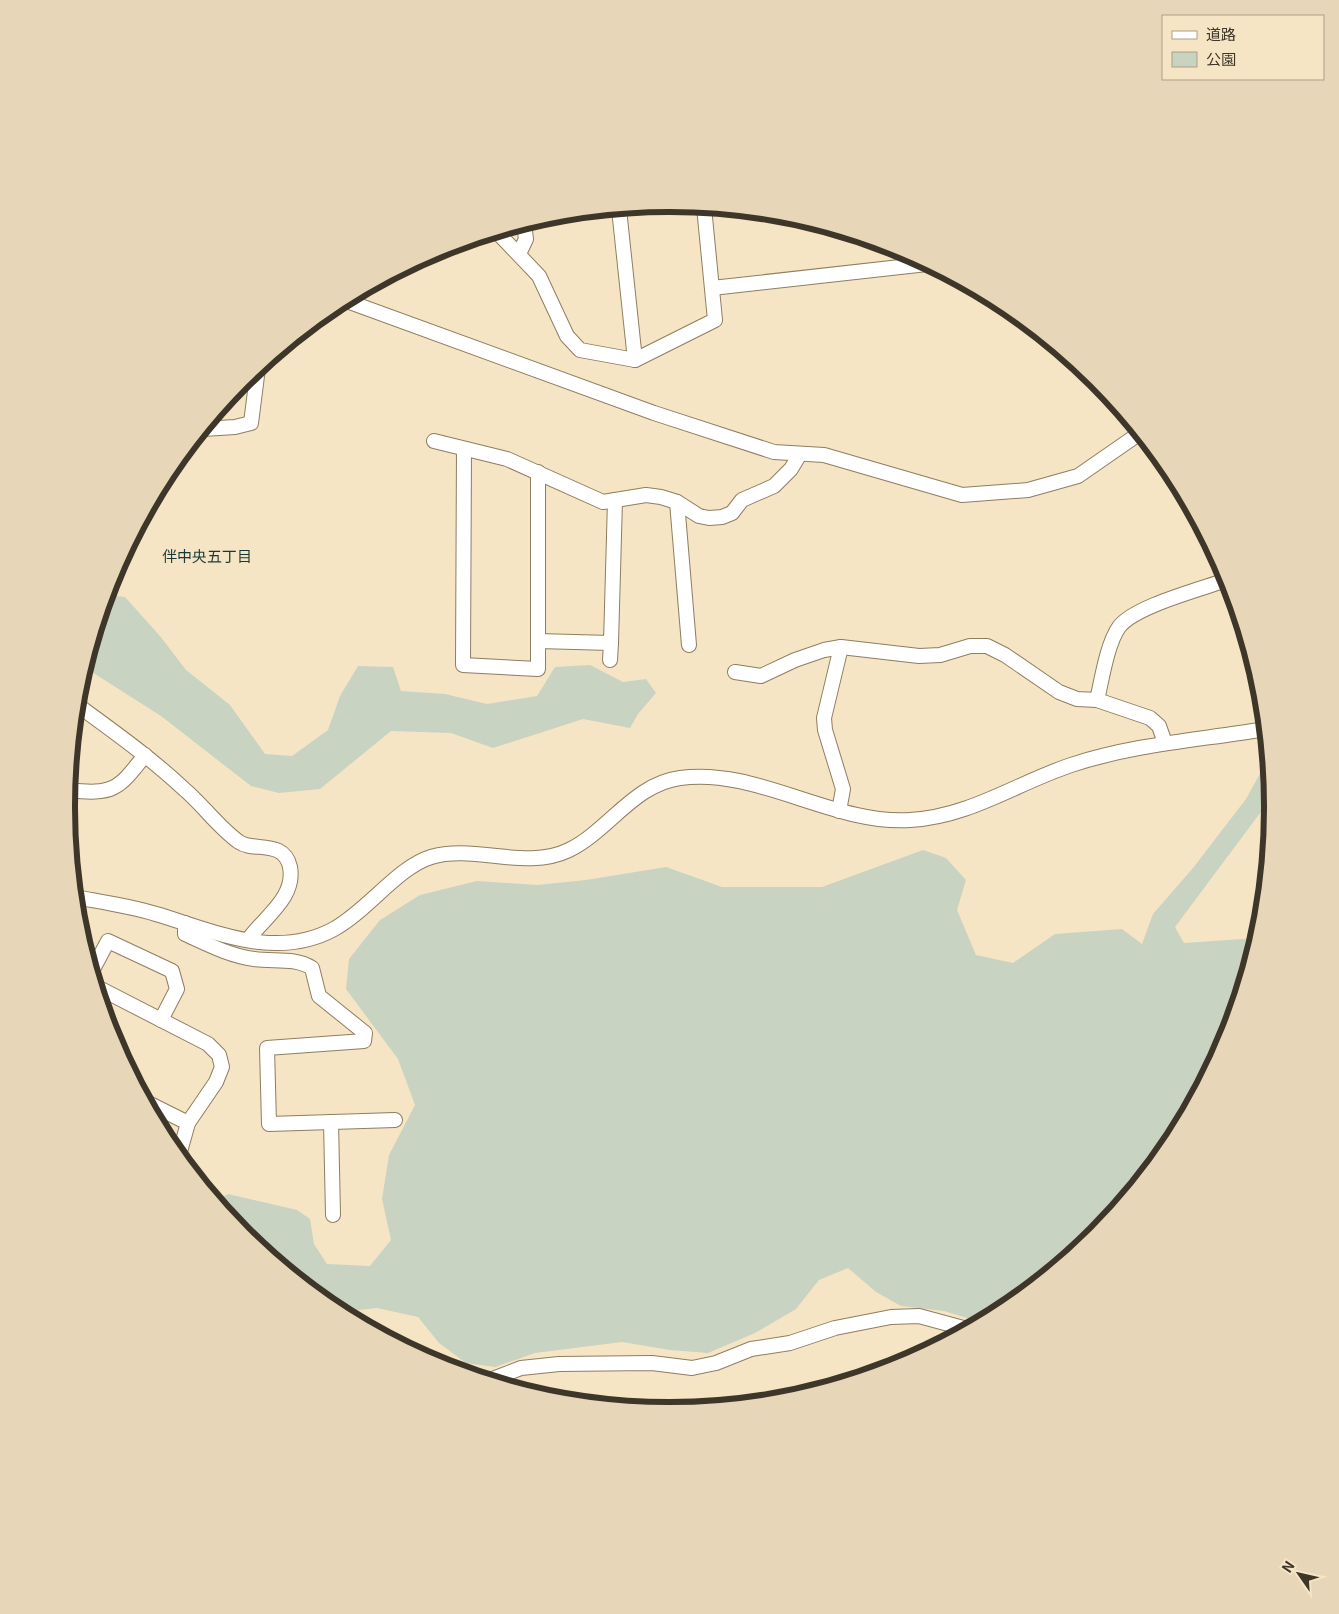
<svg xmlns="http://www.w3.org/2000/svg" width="1339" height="1614" font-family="Georgia,'Noto Sans JP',serif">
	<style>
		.green { fill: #c8d3c2 }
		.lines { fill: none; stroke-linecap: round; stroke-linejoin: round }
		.minor-casing { stroke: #8e7e60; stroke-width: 16 }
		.minor { stroke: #fff; stroke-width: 14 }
		.labels { text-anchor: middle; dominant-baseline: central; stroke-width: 4.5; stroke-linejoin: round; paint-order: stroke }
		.neighbourhood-label { font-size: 15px; fill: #173a38; stroke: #f6e5c4 }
		.rim { fill: none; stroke: #3d3629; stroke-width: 6 }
	</style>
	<rect width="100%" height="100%" fill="#f6e5c4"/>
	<g class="green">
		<path d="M 106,595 L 125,597 L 160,636 L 186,670 L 230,705 L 265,754 L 292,756 L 328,730 L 340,696 L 358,666 L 393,667 L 401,691 L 445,694 L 487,704 L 537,696 L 555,667 L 590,665 L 623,682 L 646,679 L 656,693 L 638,714 L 630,728 L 583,719 L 493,748 L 451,733 L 391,731 L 320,789 L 279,793 L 251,786 L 161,716 L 84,667 Z"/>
		<path d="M 1268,759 L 1272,797 L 1175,927 L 1184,943 L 1257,938 L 1227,1038 L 1171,1142 L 1096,1234 L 1004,1309 L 980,1322 L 944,1311 L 901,1306 L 876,1292 L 848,1268 L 819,1280 L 796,1309 L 755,1333 L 708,1353 L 670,1350 L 622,1342 L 535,1353 L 495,1367 L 466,1363 L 439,1343 L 418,1317 L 377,1308 L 340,1312 L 334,1308 L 243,1233 L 216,1201 L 228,1194 L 297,1210 L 310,1219 L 314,1244 L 327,1264 L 370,1266 L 391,1240 L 382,1199 L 389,1155 L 415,1105 L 398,1059 L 346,989 L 349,959 L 380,920 L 420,895 L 477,881 L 537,885 L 586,880 L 666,867 L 722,887 L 822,887 L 923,850 L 946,858 L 966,880 L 957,910 L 976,955 L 1013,963 L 1055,934 L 1122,929 L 1142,944 L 1153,914 L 1193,868 L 1246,799 Z"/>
	</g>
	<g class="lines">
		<defs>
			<g id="minor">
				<path d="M 619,209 L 635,360"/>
				<path d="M 497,232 L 539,276 L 567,336 L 580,350 L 635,360 L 715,320 L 704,207"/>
				<path d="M 519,254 L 526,239 L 524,224"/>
				<path d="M 712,288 L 927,264"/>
				<path d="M 344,300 L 654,413 L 774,452 L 824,455 L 962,495 L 1028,490 L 1078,476 L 1140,433"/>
				<path d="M 203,429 L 235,427 L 251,423 L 258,368"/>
				<path d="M 434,441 L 507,459 L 603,502 L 646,495 L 661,497 L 677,502 L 699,516 L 709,518 L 722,517 L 732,513 L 742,500 L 774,486 L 791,469 L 800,454"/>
				<path d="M 464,449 L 463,665 L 538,669 L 538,472"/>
				<path d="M 677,502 L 689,645"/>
				<path d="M 538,641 L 611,643 L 615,500"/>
				<path d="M 610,660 L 611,643"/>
				<path d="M 735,672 L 761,676 L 795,660 L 824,650 L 841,647 L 919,656 L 940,655 L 970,646 L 987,646 L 1005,655 L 1059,692 L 1077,699 L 1097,700 L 1150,718 L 1159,726 L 1165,743"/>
				<path d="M 1097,700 C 1102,679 1107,644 1119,627 C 1134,607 1195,591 1220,582 L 1227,577"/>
				<path d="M 76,704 C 113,731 151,758 184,789 C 203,805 219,828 239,842 C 253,852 284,839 290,867 C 296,898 263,918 248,940"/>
				<path d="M 68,790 C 113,795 118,790 145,755"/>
				<path d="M 839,811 L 843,789 L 825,730 L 824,718 L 841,647"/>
				<path d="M 75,897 C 102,902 130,906 156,914 C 214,931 275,961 334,929 C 367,911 398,867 431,857 C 475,844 526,871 569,850 C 608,831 634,784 680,778 C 756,767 833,825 910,820 C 969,817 1017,783 1071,765 C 1135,744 1200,740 1265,729"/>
				<path d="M 185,923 L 185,934 C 207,944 230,956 254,959 C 274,962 294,957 312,968 L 319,996 L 365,1033 L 364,1041 L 267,1048 L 269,1124 L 395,1120"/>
				<path d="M 92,971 L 108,941 L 172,971 L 177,989 L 161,1020"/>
				<path d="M 97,987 L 208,1044 L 219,1055 L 222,1067 L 216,1082 L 188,1123 L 179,1155"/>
				<path d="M 146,1102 L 188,1123"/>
				<path d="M 331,1122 L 333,1215"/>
				<path d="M 490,1380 L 521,1368 L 559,1364 L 652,1363 L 692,1368 L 716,1363 L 751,1349 L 790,1343 L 835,1328 L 891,1317 L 919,1316 L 967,1329"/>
			</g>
		</defs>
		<use href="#minor" class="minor-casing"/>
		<use href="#minor" class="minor"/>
	</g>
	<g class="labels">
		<g class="neighbourhood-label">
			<text x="207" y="555">伴中央五丁目</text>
		</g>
	</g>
	<path d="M0 0H1339V1614H0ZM669 212H670A594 594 0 0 1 1264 806V808A594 594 0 0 1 670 1402H669A594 594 0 0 1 75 808V806A594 594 0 0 1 669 212Z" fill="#e7d7b8" fill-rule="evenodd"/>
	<path class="rim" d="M669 212H670A594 594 0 0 1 1264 806V808A594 594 0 0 1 670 1402H669A594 594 0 0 1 75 808V806A594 594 0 0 1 669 212Z"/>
	<rect x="1162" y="15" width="162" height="65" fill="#f6e5c4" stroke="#ac9f86"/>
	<rect x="1172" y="31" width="25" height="8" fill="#ffffff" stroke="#ac9f86"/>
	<text x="1206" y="40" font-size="15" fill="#3d3629">道路</text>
	<rect x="1172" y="52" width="25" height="15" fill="#c8d3c2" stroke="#ac9f86"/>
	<text x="1206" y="65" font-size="15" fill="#3d3629">公園</text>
	<g transform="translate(1299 1574) rotate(304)" stroke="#f6e5c4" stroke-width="4" paint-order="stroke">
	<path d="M0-4L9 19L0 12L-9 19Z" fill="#3d3629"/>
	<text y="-8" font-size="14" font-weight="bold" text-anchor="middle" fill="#3d3629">N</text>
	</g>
</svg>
